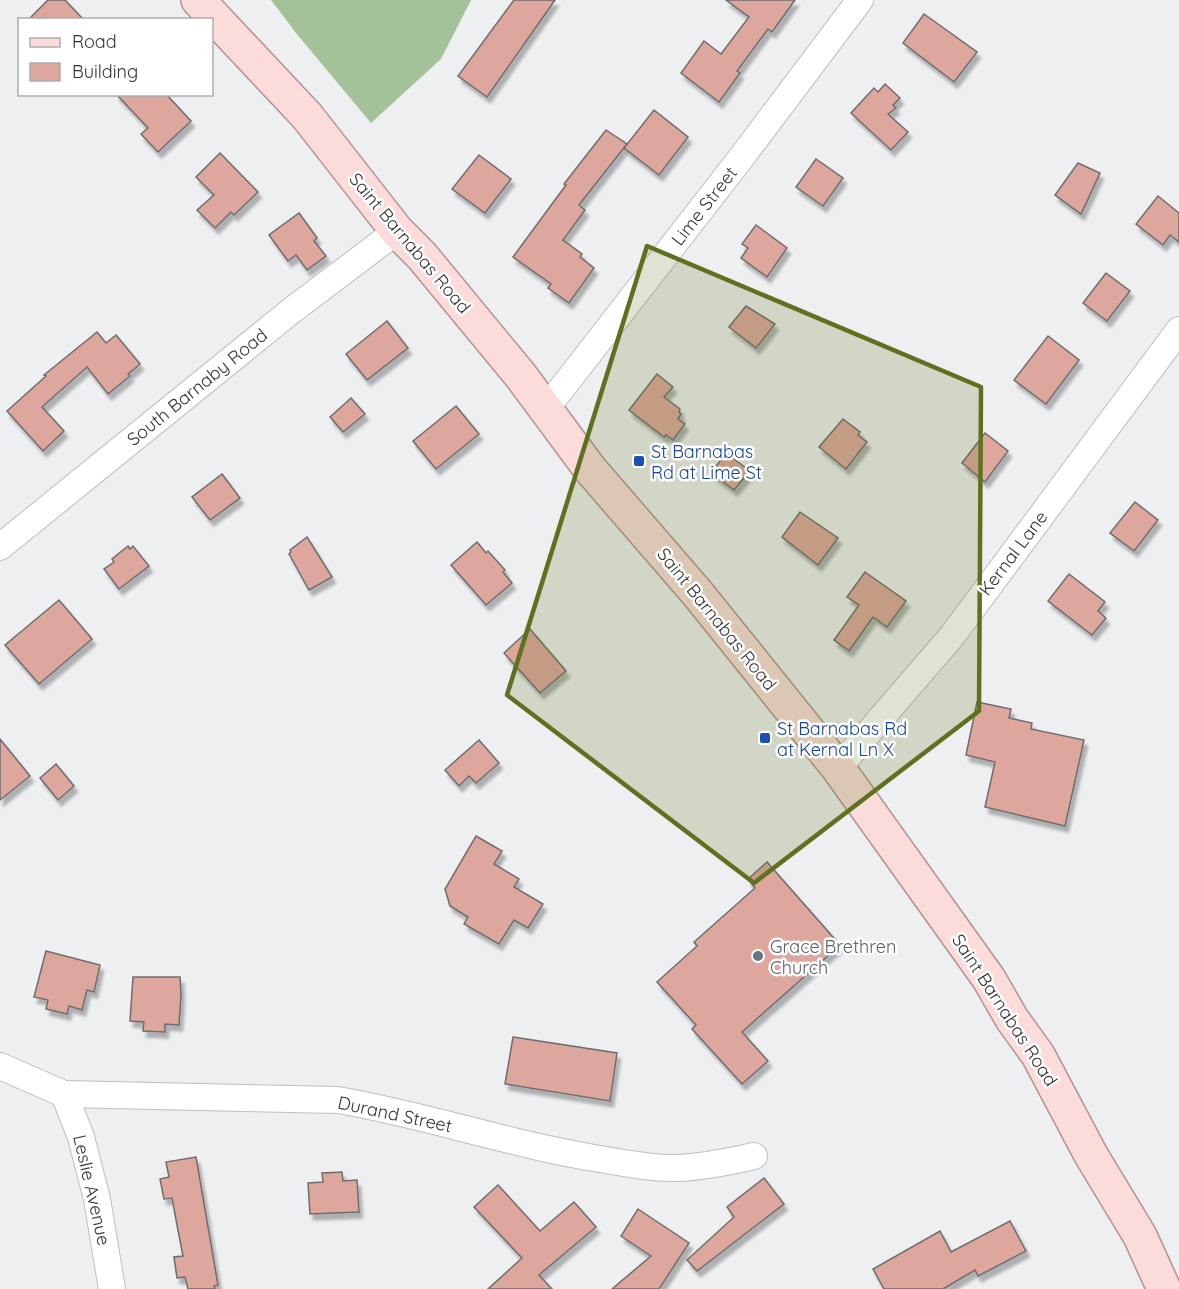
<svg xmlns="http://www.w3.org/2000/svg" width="1179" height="1289" font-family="Quicksand,sans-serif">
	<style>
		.forest { fill: #a4c299 }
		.building { fill: #dea79e; stroke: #6e6c6c; stroke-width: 1.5; filter: url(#shadow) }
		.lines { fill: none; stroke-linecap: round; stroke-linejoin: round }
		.street-casing { stroke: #bdbec0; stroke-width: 28 }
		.primary-casing { stroke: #b39290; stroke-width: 36 }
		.street { stroke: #fff; stroke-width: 26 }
		.primary { stroke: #fbdcda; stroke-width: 33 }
		.marked { fill: #5e711f; fill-opacity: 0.2; stroke: #5e711f; stroke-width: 4.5; stroke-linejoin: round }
		.transit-dot { fill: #1a4fb4; stroke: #fff; stroke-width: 2 }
		.worship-dot { fill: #6b7280; stroke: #fff; stroke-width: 2 }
		.labels { text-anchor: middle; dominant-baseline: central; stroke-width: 5; stroke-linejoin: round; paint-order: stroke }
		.street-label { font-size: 18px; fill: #313232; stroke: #fff }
		.transit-label { font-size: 18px; fill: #164399; stroke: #fff; text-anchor: start }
		.worship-label { font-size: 18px; fill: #5b616d; stroke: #fff; text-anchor: start }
	</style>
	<defs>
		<filter id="shadow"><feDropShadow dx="3.5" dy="6" stdDeviation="1.5" flood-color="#0004"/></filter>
	</defs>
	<rect width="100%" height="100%" fill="#eeeff1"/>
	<path class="forest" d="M 271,0 L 471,0 L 441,59 L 371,123 L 296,33 Z"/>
	<g class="building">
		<path d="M 48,0 L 65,0 L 84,20 L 28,20 Z"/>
		<path d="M 514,0 L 555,0 L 487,97 L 458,76 Z"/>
		<path d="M 726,0 L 795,0 L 772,32 L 768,29 L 737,71 L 740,73 L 719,102 L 681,73 L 704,41 L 721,54 L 749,17 Z"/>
		<path d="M 924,14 L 977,52 L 954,82 L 903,43 Z"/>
		<path d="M 885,84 L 900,98 L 893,105 L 896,108 L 888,114 L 908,132 L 891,150 L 851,113 L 874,88 L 878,92 Z"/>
		<path d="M 116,94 L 166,94 L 191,121 L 158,152 L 141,134 L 148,128 Z"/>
		<path d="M 654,110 L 688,137 L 659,175 L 624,148 Z"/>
		<path d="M 606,130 L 627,144 L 579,205 L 585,210 L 563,240 L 582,254 L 580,257 L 594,268 L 569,303 L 548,288 L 551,284 L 513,257 L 566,185 L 564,184 Z"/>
		<path d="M 220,153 L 258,192 L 234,215 L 231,212 L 215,228 L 197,210 L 214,195 L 196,177 Z"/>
		<path d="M 479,155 L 511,179 L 485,213 L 452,189 Z"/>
		<path d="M 816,159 L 843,178 L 823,206 L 796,187 Z"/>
		<path d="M 1078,163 L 1100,173 L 1081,214 L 1055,195 Z"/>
		<path d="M 1158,196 L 1179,213 L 1179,242 L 1170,235 L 1163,245 L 1136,224 Z"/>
		<path d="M 299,213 L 317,238 L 314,241 L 326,256 L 307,270 L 296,255 L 288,261 L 269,235 Z"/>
		<path d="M 756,225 L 787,248 L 767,277 L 741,258 L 748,248 L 742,244 Z"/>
		<path d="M 1106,273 L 1130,291 L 1107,321 L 1083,303 Z"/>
		<path d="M 746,306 L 775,324 L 756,348 L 729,327 Z"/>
		<path d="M 387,321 L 408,348 L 367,380 L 346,354 Z"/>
		<path d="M 97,332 L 106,343 L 116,335 L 140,364 L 128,374 L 130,376 L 108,394 L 87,367 L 42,407 L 64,431 L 43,451 L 7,411 L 46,376 L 44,375 Z"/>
		<path d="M 1048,336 L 1079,360 L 1046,404 L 1014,380 Z"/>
		<path d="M 657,374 L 673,387 L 664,397 L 680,409 L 679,412 L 681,414 L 678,419 L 685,424 L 673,440 L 666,435 L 664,437 L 629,410 Z"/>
		<path d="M 351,398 L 365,414 L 343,432 L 330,417 Z"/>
		<path d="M 456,406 L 479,434 L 436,469 L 413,441 Z"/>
		<path d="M 843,419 L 860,432 L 858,435 L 867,442 L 846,469 L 819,447 Z"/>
		<path d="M 985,433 L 1008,451 L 985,482 L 962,463 Z"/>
		<path d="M 726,453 L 750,471 L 734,490 L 711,473 Z"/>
		<path d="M 222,474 L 240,498 L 210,520 L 192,497 Z"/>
		<path d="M 1135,502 L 1158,520 L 1134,551 L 1110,533 Z"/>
		<path d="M 800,512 L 838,538 L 818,565 L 782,537 Z"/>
		<path d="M 307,537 L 332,577 L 309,590 L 289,554 L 291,552 L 290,550 Z"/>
		<path d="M 477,542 L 486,553 L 488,551 L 505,570 L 503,572 L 512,583 L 486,605 L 451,565 Z"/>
		<path d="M 128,546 L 130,549 L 133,546 L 149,566 L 119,589 L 104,569 L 114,562 L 112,559 Z"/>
		<path d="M 865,572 L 906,601 L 887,627 L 873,617 L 849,651 L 834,640 L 859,605 L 847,597 Z"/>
		<path d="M 1069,574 L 1105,602 L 1098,611 L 1106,618 L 1092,635 L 1048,601 Z"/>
		<path d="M 59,600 L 92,639 L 39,684 L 5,645 Z"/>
		<path d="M 530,629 L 566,671 L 540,693 L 504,653 Z"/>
		<path d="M 977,702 L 1011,709 L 1009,718 L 1032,723 L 1031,729 L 1084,740 L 1065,826 L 985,807 L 995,762 L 966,755 Z"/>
		<path d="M 0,739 L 30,776 L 0,800 Z"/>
		<path d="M 479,740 L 499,763 L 476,783 L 469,776 L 459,786 L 445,770 Z"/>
		<path d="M 56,764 L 74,786 L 58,800 L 40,778 Z"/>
		<path d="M 476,836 L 502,851 L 494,864 L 519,879 L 514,887 L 543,904 L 528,928 L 514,920 L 499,944 L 464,924 L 468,917 L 450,906 L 445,889 Z"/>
		<path d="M 767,862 L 840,945 L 742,1032 L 768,1061 L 742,1084 L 692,1029 L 696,1025 L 657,982 L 697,946 L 694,942 L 755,888 L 748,879 Z"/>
		<path d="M 46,951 L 100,965 L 94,992 L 87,990 L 82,1010 L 69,1006 L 67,1014 L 46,1009 L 48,1000 L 34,997 Z"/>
		<path d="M 133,977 L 180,977 L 181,995 L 179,1025 L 165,1024 L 165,1032 L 143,1031 L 144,1022 L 130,1021 Z"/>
		<path d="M 513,1037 L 617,1053 L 610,1101 L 505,1084 Z"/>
		<path d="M 196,1157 L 218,1285 L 214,1286 L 215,1289 L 188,1289 L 185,1277 L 177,1278 L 174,1257 L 183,1256 L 177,1225 L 172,1198 L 164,1199 L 160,1179 L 169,1177 L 166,1162 Z"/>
		<path d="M 342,1172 L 343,1181 L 357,1180 L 359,1212 L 310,1214 L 308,1183 L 323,1182 L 322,1173 Z"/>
		<path d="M 764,1178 L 784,1204 L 697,1271 L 687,1260 L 734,1217 L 727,1207 Z"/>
		<path d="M 498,1185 L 540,1231 L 574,1202 L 596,1227 L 539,1275 L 552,1289 L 488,1289 L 522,1258 L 474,1207 Z"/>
		<path d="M 638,1209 L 689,1243 L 659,1289 L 612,1289 L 651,1256 L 621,1236 Z"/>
		<path d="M 1010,1221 L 1026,1251 L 978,1276 L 975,1270 L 943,1289 L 884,1289 L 873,1269 L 940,1231 L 951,1252 Z"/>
	</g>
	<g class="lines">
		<defs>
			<g id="street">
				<path d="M 545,410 L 741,158 L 860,0"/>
				<path d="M 0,547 L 291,311 L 397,231"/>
				<path d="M 838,768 L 952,636 L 1179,330"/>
				<path d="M 0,1066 L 64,1094 L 338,1100 C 426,1115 512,1145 600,1159 C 625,1163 652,1169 677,1168 C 704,1167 728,1162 754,1156"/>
				<path d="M 64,1094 L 81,1137 L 97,1199 L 112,1289"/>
			</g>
			<path id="primary" d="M 198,0 L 307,116 L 397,231 L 422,256 L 521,376 L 590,469 L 698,594 L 838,768 L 989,979 L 1012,1019 L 1038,1055 L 1091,1155 L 1140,1236 L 1164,1289"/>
		</defs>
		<use href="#street" class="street-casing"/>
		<use href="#primary" class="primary-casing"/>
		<use href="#street" class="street"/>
		<use href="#primary" class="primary"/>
	</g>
	<path class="marked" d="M 647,246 L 981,387 L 979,711 L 754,883 L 507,695 Z"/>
	<g class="transit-dot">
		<rect x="633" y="455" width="12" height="12" rx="3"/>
		<rect x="759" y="732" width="12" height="12" rx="3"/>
	</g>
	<circle class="worship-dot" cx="758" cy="956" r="6"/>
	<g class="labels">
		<g class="street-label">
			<text transform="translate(704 206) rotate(-52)">Lime Street</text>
			<text transform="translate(410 243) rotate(50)">Saint Barnabas Road</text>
			<text transform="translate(197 387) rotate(-39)">South Barnaby Road</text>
			<text transform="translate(1013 553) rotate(-53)">Kernal Lane</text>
			<text transform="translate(717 619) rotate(51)">Saint Barnabas Road</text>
			<text transform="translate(1005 1010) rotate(57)">Saint Barnabas Road</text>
			<text transform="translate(395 1114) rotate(12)">Durand Street</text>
			<text transform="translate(92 1190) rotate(77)">Leslie Avenue</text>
		</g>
		<g class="transit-label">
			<text x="651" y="451">St Barnabas<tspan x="651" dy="21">Rd at Lime St</tspan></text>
			<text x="777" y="728">St Barnabas Rd<tspan x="777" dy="21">at Kernal Ln X</tspan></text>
		</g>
		<g class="worship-label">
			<text x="770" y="946">Grace Brethren<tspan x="770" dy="21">Church</tspan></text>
		</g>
	</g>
	<rect x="18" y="18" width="195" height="78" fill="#ffffff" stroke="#adadad" stroke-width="1.5"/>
	<rect x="30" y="38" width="30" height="9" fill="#fbdcda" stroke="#adadad" stroke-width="1.5"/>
	<text x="72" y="48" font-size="18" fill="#313232">Road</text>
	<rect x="30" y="63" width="30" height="18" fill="#dea79e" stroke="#adadad" stroke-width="1.5"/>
	<text x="72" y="78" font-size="18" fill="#313232">Building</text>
</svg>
